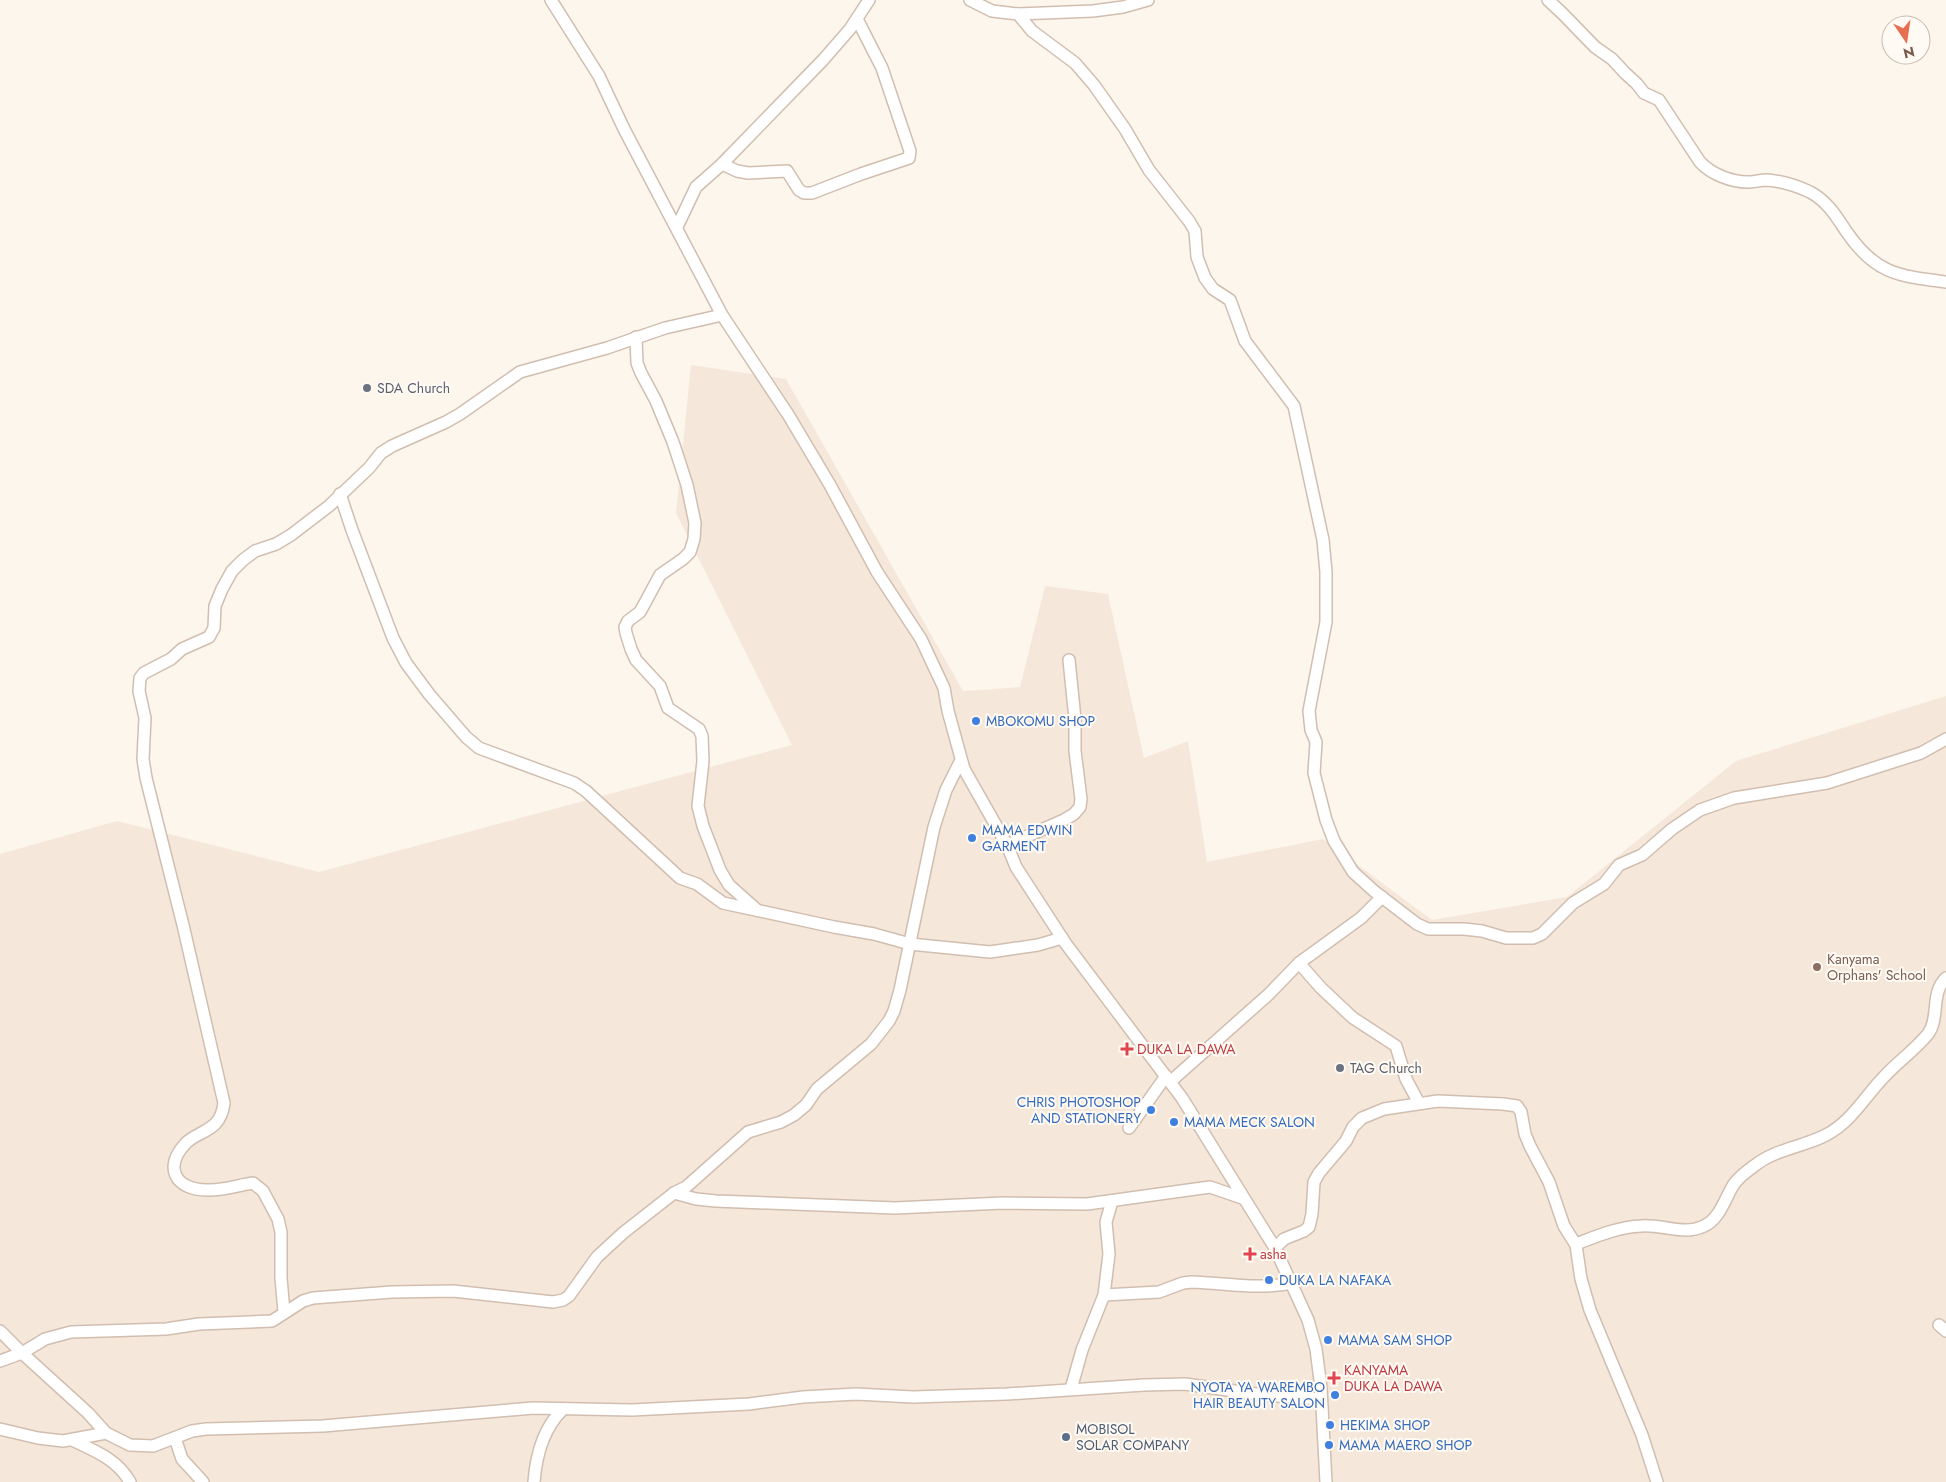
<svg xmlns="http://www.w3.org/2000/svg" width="1946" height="1482" font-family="Jost,sans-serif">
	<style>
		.residential { fill: #f5e8da }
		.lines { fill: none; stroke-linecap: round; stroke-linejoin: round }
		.minor-casing { stroke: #d1beb0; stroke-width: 14 }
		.minor { stroke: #fff; stroke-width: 11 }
		.worship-dot { fill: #6b7280; stroke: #fffaf3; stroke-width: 2 }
		.shop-dot { fill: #3f7fe0; stroke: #fffaf3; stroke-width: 2 }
		.education-dot { fill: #8d6e63; stroke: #fffaf3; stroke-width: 2 }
		.health-dot { fill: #e0444e; stroke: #fffaf3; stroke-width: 2 }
		.service-dot { fill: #5c6f8a; stroke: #fffaf3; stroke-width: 2 }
		.labels { text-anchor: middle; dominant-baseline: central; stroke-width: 4; stroke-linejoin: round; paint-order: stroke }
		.worship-label { font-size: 14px; fill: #5b616d; stroke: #fffaf3; text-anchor: start }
		.shop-label { font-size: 14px; fill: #366cbe; stroke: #fffaf3; text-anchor: start }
		.education-label { font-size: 14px; fill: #785e54; stroke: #fffaf3; text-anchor: start }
		.health-label { font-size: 14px; fill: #be3a42; stroke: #fffaf3; text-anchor: start }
		.service-label { font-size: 14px; fill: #4e5e75; stroke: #fffaf3; text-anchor: start }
	</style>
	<rect width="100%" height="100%" fill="#fdf6ec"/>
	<path class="residential" d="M 691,365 L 786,379 L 963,691 L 1020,687 L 1045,586 L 1108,594 L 1144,758 L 1188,741 L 1207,862 L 1323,839 L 1432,920 L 1567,897 L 1736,761 L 1946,696 L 1946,1482 L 0,1482 L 0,854 L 117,821 L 319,872 L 792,745 L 676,513 Z"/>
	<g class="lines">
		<defs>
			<g id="minor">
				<path d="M 551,0 L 599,76 L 624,129 L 722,315 L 789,416 L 830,485 L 877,572 L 921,639 L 944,688 L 948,711 L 964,769 L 1007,845 L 1016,867 L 1066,944 L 1182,1098 L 1275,1248 L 1308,1320 L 1316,1349 L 1321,1388 L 1326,1482"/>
				<path d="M 970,0 L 992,11 L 1018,14 L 1093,11 L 1123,7 L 1148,0"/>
				<path d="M 1548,0 L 1562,13 L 1595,47 L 1612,59 L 1625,73 L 1637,84 L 1644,93 L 1659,100 L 1700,162 C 1711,174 1731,182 1748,182 C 1754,182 1760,180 1767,180 C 1781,181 1797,186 1810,192 C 1827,201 1836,216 1846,231 C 1875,274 1898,276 1946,282"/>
				<path d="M 1018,14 L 1032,31 L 1075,63 L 1094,85 L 1125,129 L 1149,170 L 1189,221 L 1195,231 L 1197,257 L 1205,278 L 1213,289 L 1230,300 L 1245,341 L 1294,406 L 1323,540 L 1326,572 L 1326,622 L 1309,711 L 1311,730 L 1316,742 L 1314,773 L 1326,820 L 1334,841 L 1353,872 L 1374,891 L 1417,924 L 1428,929 L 1464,929 L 1482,931 L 1506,938 L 1533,938 L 1542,934 L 1573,903 L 1604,884 L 1619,865 L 1642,855 L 1672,829 L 1700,810 L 1734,798 L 1827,783 L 1921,753 L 1946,739"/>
				<path d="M 722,164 L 737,171 L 748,173 L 787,171 L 799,190 L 804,193 L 812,193 L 861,174 L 909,158 L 910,151 L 882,68 L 857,19"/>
				<path d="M 677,227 L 696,187 L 722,164 L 823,60 L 850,29 L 869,0"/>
				<path d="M 636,337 L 637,363 L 641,373 L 656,401 L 673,442 L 687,485 L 695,523 L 694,539 L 690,552 L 683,559 L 660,575 L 640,612 L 628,621 L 625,627 L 626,633 L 631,649 L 636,660 L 660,686 L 668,708 L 699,729 L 702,736 L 703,761 L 698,806 L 703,826 L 720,870 L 729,885 L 756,909"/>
				<path d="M 340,494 L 352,530 L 393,638 L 406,663 L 429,694 L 466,737 L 479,748 L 574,783 L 586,791 L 680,878 L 697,884 L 723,903 L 834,927 L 874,934 L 910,944 L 990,952 L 1038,945 L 1062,938"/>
				<path d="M 1007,845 L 1064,820 L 1074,814 L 1080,807 L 1081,799 L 1075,751 L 1075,719 L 1069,660"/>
				<path d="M 1299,963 L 1321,988 L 1353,1018 L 1396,1046 L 1406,1079 L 1419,1103"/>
				<path d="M 1170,1082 L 1269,994 L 1299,963 L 1361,918 L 1382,897"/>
				<path d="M 1129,1128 L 1166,1076"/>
				<path d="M 674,1193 L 696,1199 L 716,1201 L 895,1208 L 1003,1203 L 1087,1204 L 1210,1187 L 1242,1198"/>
				<path d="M 1576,1244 C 1597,1236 1618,1227 1641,1226 C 1663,1224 1683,1236 1704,1226 C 1720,1219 1725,1198 1734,1184 C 1739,1177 1747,1171 1754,1166 C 1775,1149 1803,1147 1826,1135 C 1851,1122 1864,1098 1882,1079 C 1896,1063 1914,1051 1928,1034 C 1940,1018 1930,993 1946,978"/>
				<path d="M 1275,1248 L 1284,1239 L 1304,1231 L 1309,1227 L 1312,1214 L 1314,1182 L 1319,1173 L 1346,1141 L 1353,1127 L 1362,1118 L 1384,1109 L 1438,1101 L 1503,1104 L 1517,1106 L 1521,1112 L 1525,1134 L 1530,1146 L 1549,1182 L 1564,1226 L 1576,1245 L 1581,1279 L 1590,1310 L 1642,1435 L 1657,1482"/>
				<path d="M 1104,1295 L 1159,1292 L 1183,1283 L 1192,1282 C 1225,1283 1259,1290 1292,1283"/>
				<path d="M 284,1312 L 281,1278 L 281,1232 L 278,1219 L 263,1191 L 253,1183 C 238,1185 223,1191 207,1190 C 175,1190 163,1167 186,1143 C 194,1135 207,1132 215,1124 C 221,1118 223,1112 224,1103 L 183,925 L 146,778 L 143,759 L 145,718 L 139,691 L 140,678 L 144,673 L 171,659 L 182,649 L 209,637 L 214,628 L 215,606 L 222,589 L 232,571 L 243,560 L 255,551 L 276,544 L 291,535 L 329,506 L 369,468 L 381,453 L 392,446 L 446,422 L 460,414 L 520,372 L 607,348 L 665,328 L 722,315"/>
				<path d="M 1939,1325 L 1946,1331"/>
				<path d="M 0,1331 L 22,1353 L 88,1413 L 106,1433 L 130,1445 L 153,1446 L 192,1431 L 206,1429 L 323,1426 L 533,1408 L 632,1410 L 749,1404 L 803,1397 L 856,1394 L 913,1397 L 1007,1394 L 1144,1385 L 1185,1384 L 1263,1395 L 1321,1399"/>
				<path d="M 0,1361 L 22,1353 L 45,1339 L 71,1332 L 166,1329 L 199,1324 L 272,1321 L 303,1301 L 313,1298 L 392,1292 L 453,1291 L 553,1302 L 563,1300 L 569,1296 L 597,1257 L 623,1233 L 674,1193 L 686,1187 L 748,1132 L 781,1122 L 794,1115 L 806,1105 L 817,1089 L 871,1044 L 889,1021 L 894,1011 L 900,990 L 934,827 L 946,790 L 961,760"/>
				<path d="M 1071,1389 L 1082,1350 L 1104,1295 L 1109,1254 L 1106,1222 L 1112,1201"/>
				<path d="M 0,1429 L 38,1438 L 63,1441 L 106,1433"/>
				<path d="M 175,1438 L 182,1459 L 203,1482"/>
				<path d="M 72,1440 C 95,1451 117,1459 130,1482"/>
				<path d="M 534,1482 C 536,1456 543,1429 562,1410"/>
			</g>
		</defs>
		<use href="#minor" class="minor-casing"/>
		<use href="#minor" class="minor"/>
	</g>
	<g class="worship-dot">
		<circle cx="367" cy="388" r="5"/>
		<circle cx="1340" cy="1068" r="5"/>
	</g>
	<g class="shop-dot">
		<circle cx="976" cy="721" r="5"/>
		<circle cx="972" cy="838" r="5"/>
		<circle cx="1151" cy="1110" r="5"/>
		<circle cx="1174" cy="1122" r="5"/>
		<circle cx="1269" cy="1280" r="5"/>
		<circle cx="1328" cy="1340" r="5"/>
		<circle cx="1335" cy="1395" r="5"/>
		<circle cx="1330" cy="1425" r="5"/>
		<circle cx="1329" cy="1445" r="5"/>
	</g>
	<circle class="education-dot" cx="1817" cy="967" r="5"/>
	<g class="health-dot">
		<path d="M1124.5 1041.5h5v5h5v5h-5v5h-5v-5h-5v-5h5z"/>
		<path d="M1247.5 1246.5h5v5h5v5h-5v5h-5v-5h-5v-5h5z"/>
		<path d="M1331.5 1370.5h5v5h5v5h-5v5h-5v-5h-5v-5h5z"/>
	</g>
	<circle class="service-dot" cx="1066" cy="1437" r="5"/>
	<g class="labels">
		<g class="worship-label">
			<text x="377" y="388">SDA Church</text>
			<text x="1350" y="1068">TAG Church</text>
		</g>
		<g class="shop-label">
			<text x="986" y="721">MBOKOMU SHOP</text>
			<text x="982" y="830">MAMA EDWIN<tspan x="982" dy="16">GARMENT</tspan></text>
			<text x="1141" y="1102" text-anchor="end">CHRIS PHOTOSHOP<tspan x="1141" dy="16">AND STATIONERY</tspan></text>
			<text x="1184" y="1122">MAMA MECK SALON</text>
			<text x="1279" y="1280">DUKA LA NAFAKA</text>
			<text x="1338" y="1340">MAMA SAM SHOP</text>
			<text x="1325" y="1387" text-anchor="end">NYOTA YA WAREMBO<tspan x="1325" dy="16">HAIR BEAUTY SALON</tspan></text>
			<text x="1340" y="1425">HEKIMA SHOP</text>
			<text x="1339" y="1445">MAMA MAERO SHOP</text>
		</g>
		<g class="education-label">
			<text x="1827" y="959">Kanyama<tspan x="1827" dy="16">Orphans' School</tspan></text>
		</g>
		<g class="health-label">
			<text x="1137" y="1049">DUKA LA DAWA</text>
			<text x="1260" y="1254">asha</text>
			<text x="1344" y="1370">KANYAMA<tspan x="1344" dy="16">DUKA LA DAWA</tspan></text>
		</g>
		<g class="service-label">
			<text x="1076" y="1429">MOBISOL<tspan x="1076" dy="16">SOLAR COMPANY</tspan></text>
		</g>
	</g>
	<g transform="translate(1906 40) rotate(167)"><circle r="24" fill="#fffaf3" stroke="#cabbb1"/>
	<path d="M0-4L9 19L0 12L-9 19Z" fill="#e76f51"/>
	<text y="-8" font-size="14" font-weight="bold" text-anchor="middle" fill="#7a5c4d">N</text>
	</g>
</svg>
